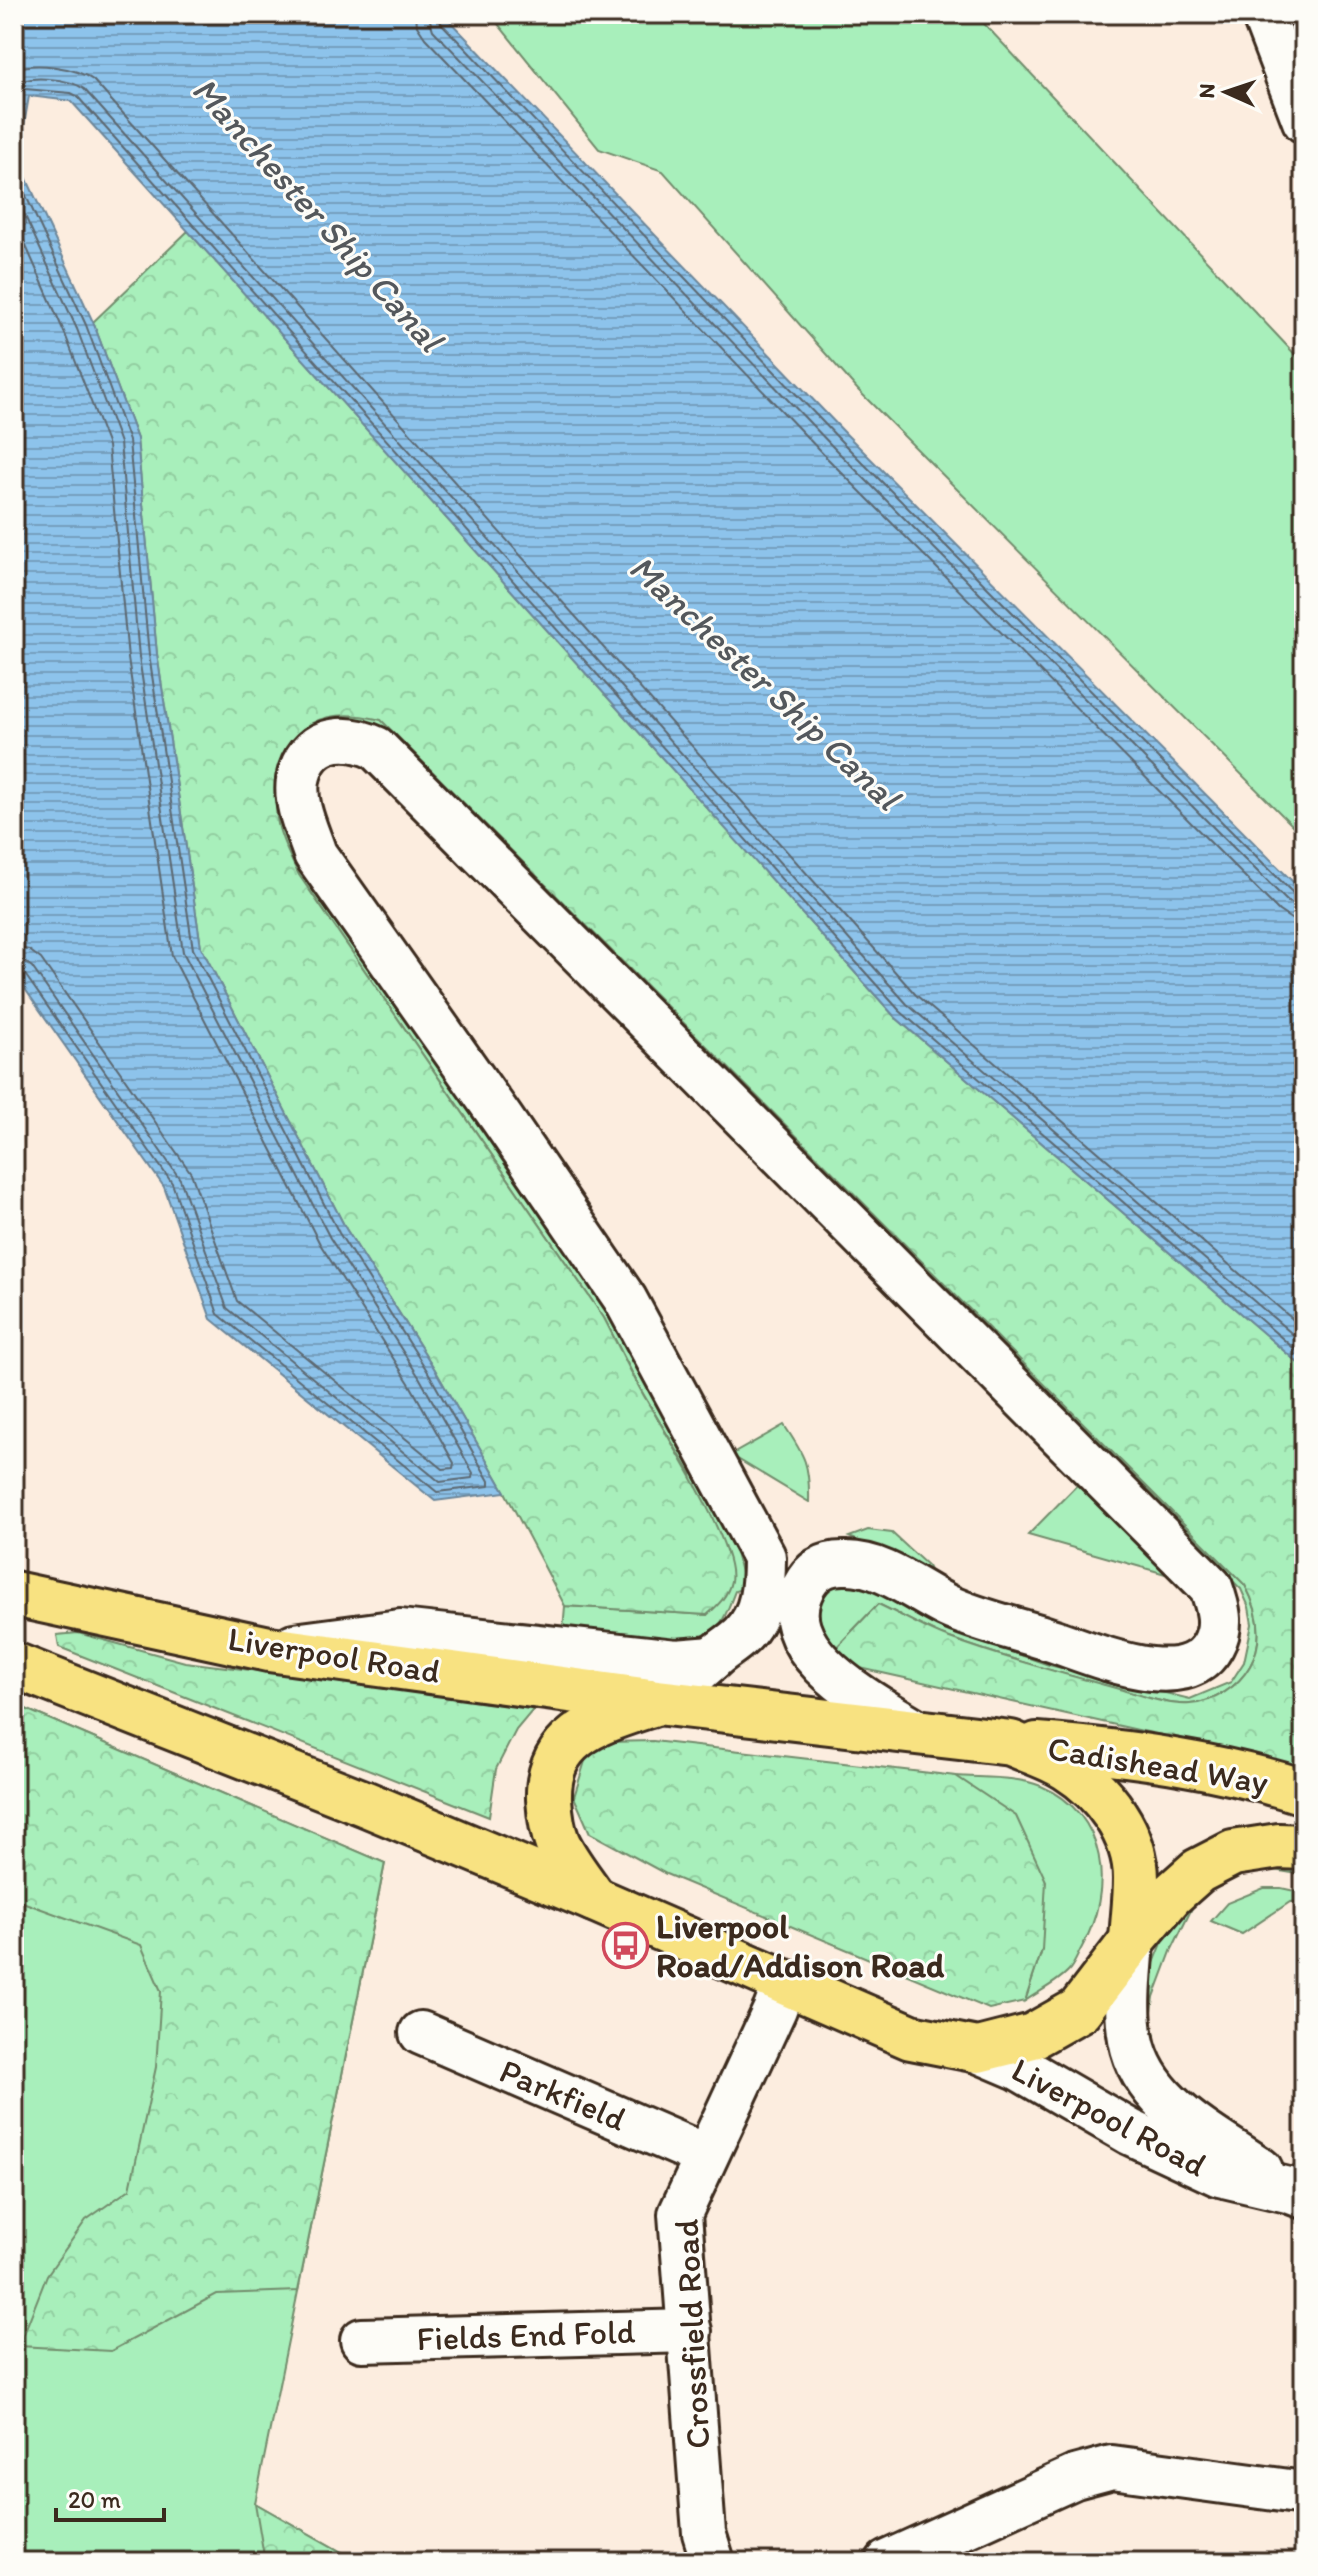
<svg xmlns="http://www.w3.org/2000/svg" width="1318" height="2576" font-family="Itim,sans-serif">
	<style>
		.green { fill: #a8efbb; stroke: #728c6c; stroke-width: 2 }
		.forest { fill: url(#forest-crowns); stroke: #728c6c; stroke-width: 2 }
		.water { fill: url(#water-rules); stroke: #6c8699; stroke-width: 2 }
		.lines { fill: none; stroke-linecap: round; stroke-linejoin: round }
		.shore { stroke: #5c6770; stroke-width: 2 }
		.street-casing { stroke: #3b2a1e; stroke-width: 48 }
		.secondary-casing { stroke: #3b2a1e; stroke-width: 50 }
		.highway-casing { stroke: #3b2a1e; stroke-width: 50 }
		.street { stroke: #fdfcf7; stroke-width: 42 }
		.secondary { stroke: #fdfcf7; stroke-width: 44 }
		.highway { stroke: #f8e281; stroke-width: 44 }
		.labels { text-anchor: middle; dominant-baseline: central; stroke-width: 6; stroke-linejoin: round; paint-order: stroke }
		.street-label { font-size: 34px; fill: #3b2a1e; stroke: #fdfcf7 }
		.poi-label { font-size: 34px; font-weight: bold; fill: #3b2a1e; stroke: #fdfcf7; text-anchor: start }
		.water-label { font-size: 36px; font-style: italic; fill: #54585c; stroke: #fdfcf7 }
	</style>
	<defs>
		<pattern id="forest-crowns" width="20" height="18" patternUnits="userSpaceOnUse" patternTransform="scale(2)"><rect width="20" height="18" fill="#a8efbb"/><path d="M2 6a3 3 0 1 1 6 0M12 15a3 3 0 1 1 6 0" fill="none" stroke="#92cda0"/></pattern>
		<pattern id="water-rules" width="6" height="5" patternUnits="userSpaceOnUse" patternTransform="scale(2)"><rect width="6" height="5" fill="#8dc3eb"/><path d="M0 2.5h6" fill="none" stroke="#749fbe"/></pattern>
	</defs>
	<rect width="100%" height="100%" fill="#fceddf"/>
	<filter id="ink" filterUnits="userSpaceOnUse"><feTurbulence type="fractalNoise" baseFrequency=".0125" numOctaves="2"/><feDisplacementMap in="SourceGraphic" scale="16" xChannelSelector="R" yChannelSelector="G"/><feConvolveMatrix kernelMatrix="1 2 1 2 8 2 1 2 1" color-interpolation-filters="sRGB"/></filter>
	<g filter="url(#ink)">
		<g class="green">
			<path d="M 490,14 L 975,14 L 1304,364 L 1304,837 L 858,390 L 663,171 L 599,149 Z"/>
			<path d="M 356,713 L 381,719 L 1245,1585 C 1259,1611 1265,1639 1250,1666 C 1238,1687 1215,1702 1190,1704 C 1168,1706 1141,1695 1119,1689 C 1060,1673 1001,1657 944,1636 C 921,1627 900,1614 878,1604 L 832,1652 L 814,1619 L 825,1587 L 836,1581 L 868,1587 L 944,1628 L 1049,1665 L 1190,1699 L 1231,1682 L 1244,1662 L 1252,1624 L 1249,1607 L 1241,1589 L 376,726 L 281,787 L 613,1310 L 734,1545 L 745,1588 L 735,1591 C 722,1625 719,1636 680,1642 L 563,1630 L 565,1606 L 707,1615 L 691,1474 L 642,1392 L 604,1318 L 299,875 C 291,859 280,841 277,823 C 271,790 279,738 313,722 C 326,716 342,715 356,713 Z"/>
			<path d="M 784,1425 C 805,1456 810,1465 809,1502 L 731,1455 Z"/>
			<path d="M 1082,1480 L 1176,1577 L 1028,1535 Z"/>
			<path d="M 868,1530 L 892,1533 L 928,1566 L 935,1581 L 900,1558 L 849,1537 Z"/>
			<path d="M 14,1704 L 385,1863 L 255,2503 L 359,2562 L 14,2562 Z"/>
			<path d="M 956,1776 C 983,1778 1016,1776 1041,1786 C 1108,1814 1114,1890 1082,1947 C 1078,1954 1075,1963 1070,1969 C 1059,1982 1039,1991 1025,2001 L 1042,1950 Z"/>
			<path d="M 1258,1853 L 1304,1857 L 1304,1875 L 1256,1867 L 1226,1876 L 1195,1902 L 1172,1949 L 1154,1997 L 1151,2018 L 1155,2035 L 1142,2043 L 1139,2019 L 1140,1998 L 1179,1901 L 1217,1865 Z"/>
			<path d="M 1264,1888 L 1281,1888 L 1304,1893 L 1304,1901 L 1290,1902 L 1242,1934 L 1211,1921 L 1227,1903 Z"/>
		</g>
		<g class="forest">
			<path d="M 188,231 L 895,1017 L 1304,1368 L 1304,1778 L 1201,1744 L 851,1666 L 832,1652 L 878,1604 C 900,1614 921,1627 944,1636 C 1001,1657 1060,1673 1119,1689 C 1141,1695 1168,1706 1190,1704 C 1215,1702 1238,1687 1250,1666 C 1265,1639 1259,1611 1245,1585 L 381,720 C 325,706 288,722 278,781 C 276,794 275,812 278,824 C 282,842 291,859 299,875 L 604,1318 C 617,1343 629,1369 643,1394 C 662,1428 738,1546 731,1581 C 728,1596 718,1605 707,1615 L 565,1606 L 505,1492 L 434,1368 L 346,1229 L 201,947 L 157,654 L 137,439 L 93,322 Z"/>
			<path d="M 78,1633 L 185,1662 L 537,1705 L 516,1730 L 496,1769 L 489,1817 L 59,1647 L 57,1635 Z"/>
			<path d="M 14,1704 L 385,1863 L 298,2291 L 217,2294 L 111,2351 L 19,2346 L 47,2275 L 86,2220 L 130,2189 L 156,2067 L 161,1991 L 141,1945 L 14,1899 Z"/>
			<path d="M 653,1741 L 956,1776 L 1016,1816 L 1046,1881 L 1042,1950 L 1025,2001 L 989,2009 L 666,1874 L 590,1833 L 574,1797 L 585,1761 L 607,1742 Z"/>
			<path d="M 255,2503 L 359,2562 L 265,2562 Z"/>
		</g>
		<path class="water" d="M 14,14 L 443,14 L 847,435 L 1304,893 L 1304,1368 L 895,1017 L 71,101 L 29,96 L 18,160 L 93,322 L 137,439 L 157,654 L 201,947 L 346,1229 L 434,1368 L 505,1492 L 435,1501 L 211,1319 L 164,1187 L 18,979 L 14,969 Z"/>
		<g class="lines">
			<g class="shore">
				<path d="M 416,14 L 417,26 L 425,38 L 825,456 L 1279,911 L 1291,919 L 1304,920"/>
				<path d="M 428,14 L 433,30 L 834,448 L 1288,902 L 1304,908"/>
				<path d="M 438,14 L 441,23 L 841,441 L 1295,895 L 1304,898"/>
				<path d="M 14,70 C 34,61 75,67 93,80 L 916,995 L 1304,1329"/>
				<path d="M 14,86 C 27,73 70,79 84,89 L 907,1004 L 1304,1344"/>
				<path d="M 14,134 L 20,96 L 25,89 L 71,93 L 77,96 L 900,1011 L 1304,1357"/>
				<path d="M 14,170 L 86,325 L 129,441 L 149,655 L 193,949 L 339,1233 L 428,1372 L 489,1481 L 489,1486 L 437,1492 L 218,1314 L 172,1183 L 24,973 L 14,969"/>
				<path d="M 14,192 L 77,329 L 120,443 L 139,657 L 183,952 L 330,1238 L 419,1377 L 473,1473 L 472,1478 L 440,1482 L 227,1308 L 180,1179 L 32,967 L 24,961 L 14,959"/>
				<path d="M 14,219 L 65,334 L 108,446 L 128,658 L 172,956 L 320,1244 L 409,1383 L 454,1463 L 453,1468 L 443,1469 L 237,1301 L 191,1173 L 41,959 L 29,950 L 14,947"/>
			</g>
			<defs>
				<g id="street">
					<path d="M 1263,14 L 1304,121"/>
					<path d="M 294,1645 L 400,1631 L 676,1661 L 713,1658"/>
					<path d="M 657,1702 C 678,1689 694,1675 712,1659 C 721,1650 733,1644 742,1635 C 763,1614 764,1585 764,1557 L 625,1299 L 502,1119 L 315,854 C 308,832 294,805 298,780 C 306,738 342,732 376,748 L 1211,1587 C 1218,1607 1224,1625 1213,1645 C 1185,1698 1088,1651 1045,1638 C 1013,1628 977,1620 947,1606 C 916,1591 883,1563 847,1563 C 826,1562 812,1570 803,1588 C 770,1652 874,1704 917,1731"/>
					<path d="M 421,2033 L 706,2156"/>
					<path d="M 362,2340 L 690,2331"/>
					<path d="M 713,2562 L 704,2533 L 680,2214 L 775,2009 L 785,1982"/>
					<path d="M 887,2562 L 1075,2477 L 1112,2467 L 1304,2493"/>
				</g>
				<g id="secondary">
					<path d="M 1132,1941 C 1130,1973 1125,2007 1131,2039 C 1143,2104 1211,2136 1260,2170"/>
					<path d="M 978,2050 L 1018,2067 L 1130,2132 L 1220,2174 L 1288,2190 L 1304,2196"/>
				</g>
				<g id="highway">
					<path d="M 14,1594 L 269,1649 L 657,1702 L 1011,1743 C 1029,1751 1050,1757 1067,1768 C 1104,1791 1136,1834 1136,1879 C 1136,1900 1133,1921 1132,1941"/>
					<path d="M 14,1665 L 366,1804 L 594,1899 L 911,2037 L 978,2050 L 1033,2036 L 1079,2010 L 1132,1941 L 1171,1895 L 1198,1871 L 1233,1853 L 1279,1846 L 1304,1847"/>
					<path d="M 1037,1745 C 1127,1752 1217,1764 1304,1792"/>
					<path d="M 594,1899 C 582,1881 566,1862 557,1842 C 552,1829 550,1813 549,1799 C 547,1734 601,1721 652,1704"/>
				</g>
			</defs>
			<use href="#street" class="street-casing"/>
			<use href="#secondary" class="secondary-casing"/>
			<use href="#highway" class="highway-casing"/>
			<use href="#street" class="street"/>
			<use href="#secondary" class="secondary"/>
			<use href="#highway" class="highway"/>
		</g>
	</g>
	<defs>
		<symbol id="bus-ring" viewBox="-11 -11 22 22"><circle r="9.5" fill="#fdfcf7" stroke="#d1495b" stroke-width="1.5"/><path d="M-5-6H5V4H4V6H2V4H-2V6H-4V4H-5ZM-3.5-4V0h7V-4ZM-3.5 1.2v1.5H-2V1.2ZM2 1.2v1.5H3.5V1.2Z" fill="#d1495b"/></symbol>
	</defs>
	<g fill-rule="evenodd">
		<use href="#bus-ring" x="600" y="1920" width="51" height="51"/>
	</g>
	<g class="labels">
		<g class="street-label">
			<text transform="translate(334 1655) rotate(9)">Liverpool Road</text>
			<text transform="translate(1158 1765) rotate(9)">Cadishead Way</text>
			<text transform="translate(563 2095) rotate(23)">Parkfield</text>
			<text transform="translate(1109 2117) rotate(28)">Liverpool Road</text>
			<text transform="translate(692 2334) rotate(-93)">Crossfield Road</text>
			<text transform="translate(526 2335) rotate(-2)">Fields End Fold</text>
		</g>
		<g class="poi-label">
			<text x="656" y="1926">Liverpool<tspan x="656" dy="39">Road/Addison Road</tspan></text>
		</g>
		<g class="water-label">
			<text transform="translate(318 214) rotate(48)">Manchester Ship Canal</text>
			<text transform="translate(765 682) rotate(43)">Manchester Ship Canal</text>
		</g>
	</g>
	<rect width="1318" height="2576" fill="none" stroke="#fdfcf7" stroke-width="48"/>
	<rect x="24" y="24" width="1270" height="2528" fill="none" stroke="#3b2a1e" stroke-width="3" filter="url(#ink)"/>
	<g transform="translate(1226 92) rotate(273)" stroke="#fdfcf7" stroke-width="6" paint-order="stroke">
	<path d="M0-6L14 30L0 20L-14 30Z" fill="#3b2a1e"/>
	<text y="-12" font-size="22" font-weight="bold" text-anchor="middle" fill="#3b2a1e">N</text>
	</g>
	<path d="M56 2508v12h108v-12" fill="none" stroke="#3b2a1e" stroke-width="4"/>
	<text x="68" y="2508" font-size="24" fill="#3b2a1e" stroke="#fdfcf7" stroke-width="6" paint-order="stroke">20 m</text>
</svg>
